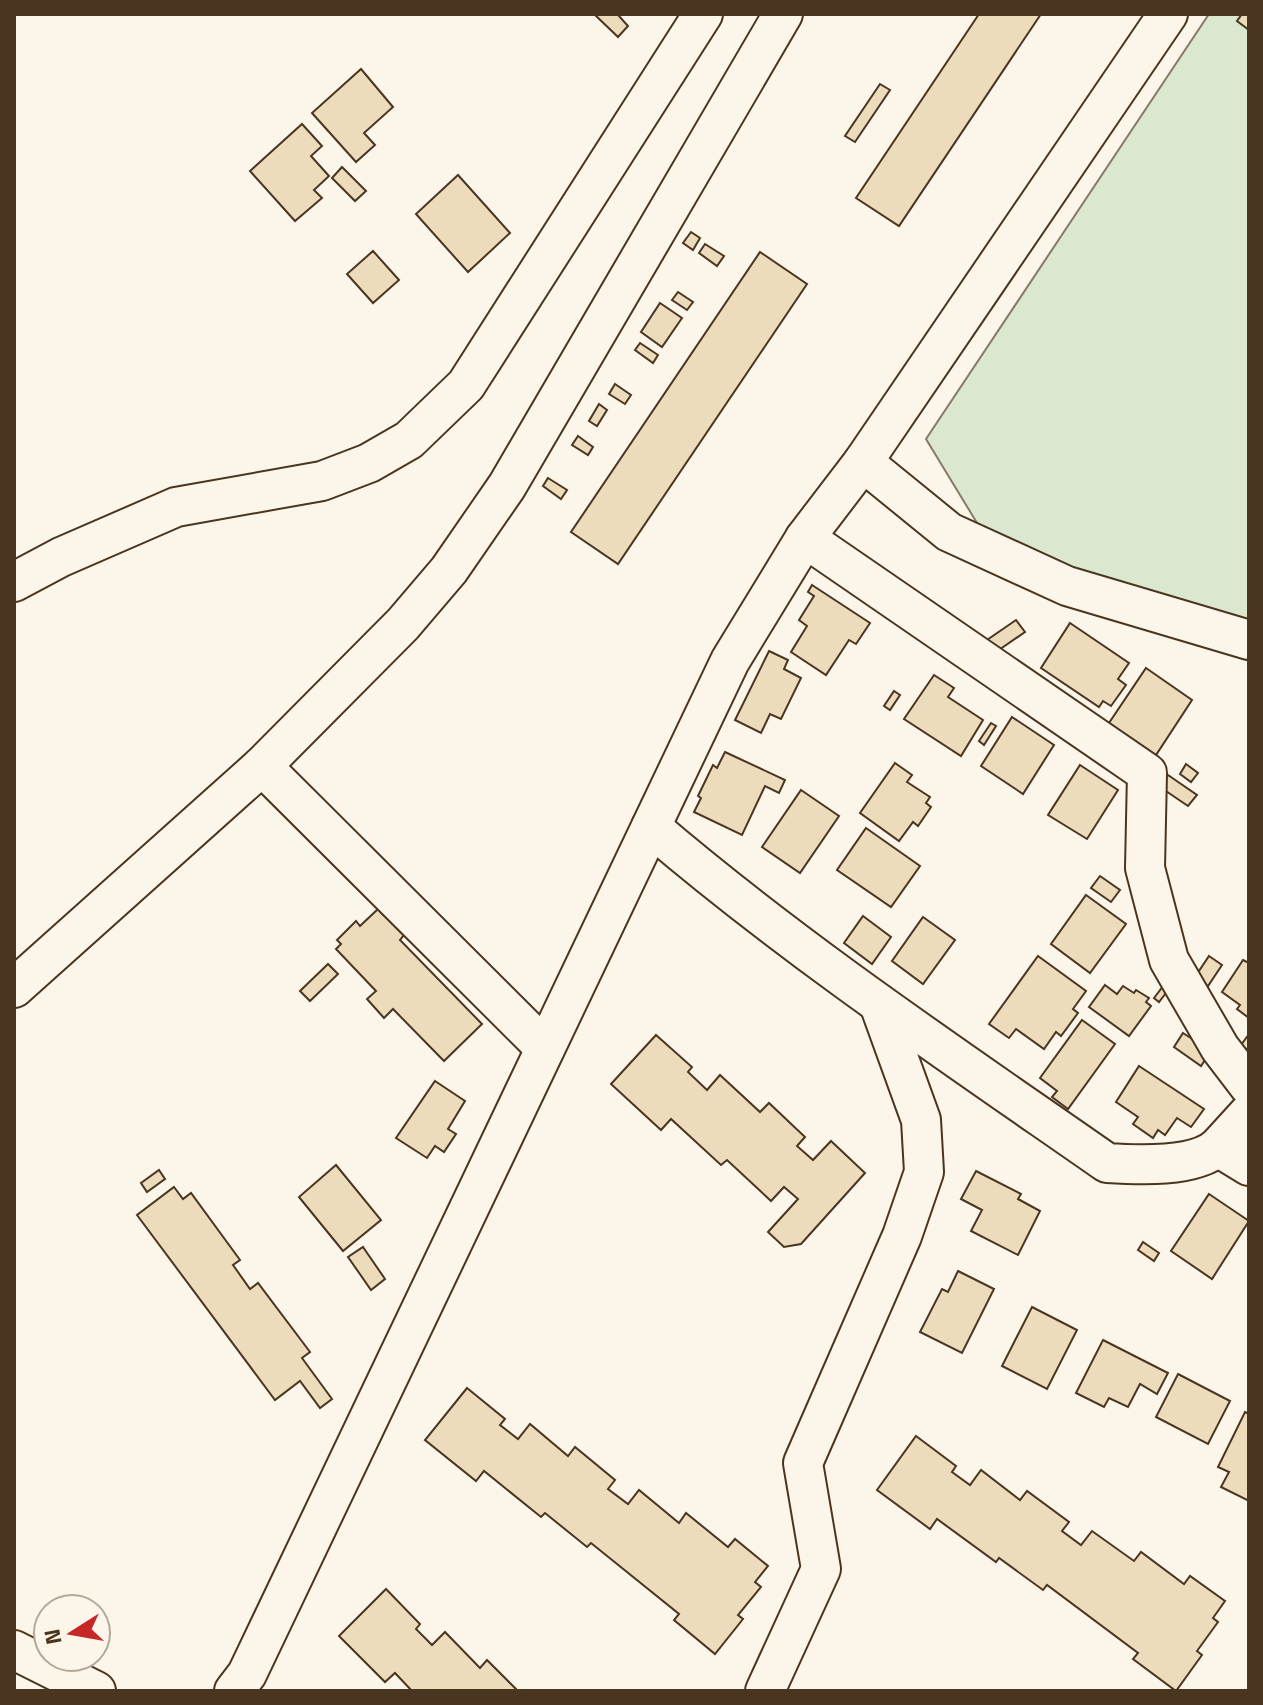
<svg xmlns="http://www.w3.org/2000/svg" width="1263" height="1705" font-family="'Titillium Web',sans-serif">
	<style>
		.green { fill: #dce7d0; stroke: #887966; stroke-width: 2 }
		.building { fill: #ecdcbc; stroke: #4a3520; stroke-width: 2 }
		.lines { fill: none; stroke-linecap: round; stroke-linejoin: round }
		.minor-casing { stroke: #4a3520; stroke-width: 42 }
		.minor { stroke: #fbf6e9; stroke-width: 38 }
	</style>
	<rect width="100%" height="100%" fill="#fbf6e9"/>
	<path class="green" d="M 1209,14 L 1249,14 L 1249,623 L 991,546 L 926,439 Z"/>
	<g class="building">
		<path d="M 594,14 L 621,14 L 619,16 L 628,26 L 618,37 Z"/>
		<path d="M 979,14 L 1041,14 L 899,226 L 856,198 Z"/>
		<path d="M 1242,14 L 1249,14 L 1249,30 L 1237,21 Z"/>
		<path d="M 361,69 L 393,107 L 364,133 L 375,145 L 356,162 L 312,113 Z"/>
		<path d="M 880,84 L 890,90 L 855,142 L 845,136 Z"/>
		<path d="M 302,124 L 322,146 L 311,156 L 329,176 L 314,190 L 322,198 L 295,221 L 250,171 Z"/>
		<path d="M 342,167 L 366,191 L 355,201 L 332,178 Z"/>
		<path d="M 458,175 L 510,233 L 468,272 L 416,214 Z"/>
		<path d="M 691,232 L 700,238 L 693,250 L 683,243 Z"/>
		<path d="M 705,244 L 724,256 L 717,266 L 699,253 Z"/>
		<path d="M 373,251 L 399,280 L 373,303 L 347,274 Z"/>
		<path d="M 760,252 L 807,284 L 618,564 L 571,532 Z"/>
		<path d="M 678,292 L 693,302 L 687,310 L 672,300 Z"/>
		<path d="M 660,303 L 682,318 L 662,347 L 641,332 Z"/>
		<path d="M 640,343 L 658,355 L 653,363 L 635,350 Z"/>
		<path d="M 615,384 L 631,395 L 625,404 L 609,394 Z"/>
		<path d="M 599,404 L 607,410 L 597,426 L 589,421 Z"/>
		<path d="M 578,436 L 593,447 L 588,455 L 572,445 Z"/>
		<path d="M 548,478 L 567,490 L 561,499 L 543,486 Z"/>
		<path d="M 812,585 L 870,623 L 856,644 L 849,640 L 826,675 L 791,652 L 807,626 L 799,620 L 814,596 L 808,592 Z"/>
		<path d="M 1016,620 L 1025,632 L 996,652 L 987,640 Z"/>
		<path d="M 1070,623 L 1129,663 L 1118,679 L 1126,685 L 1111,706 L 1103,701 L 1099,707 L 1041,668 Z"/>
		<path d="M 769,651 L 788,660 L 784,669 L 801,678 L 781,719 L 770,714 L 761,733 L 735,720 Z"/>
		<path d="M 1146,668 L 1192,700 L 1156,755 L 1109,723 Z"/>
		<path d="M 934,675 L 954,688 L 948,697 L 983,720 L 961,756 L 904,719 Z"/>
		<path d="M 894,691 L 900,695 L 890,710 L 884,706 Z"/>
		<path d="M 1012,717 L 1054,745 L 1023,794 L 981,766 Z"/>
		<path d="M 991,723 L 996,726 L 984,745 L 979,741 Z"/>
		<path d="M 725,752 L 785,780 L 779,793 L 765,786 L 742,835 L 694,812 L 701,798 L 698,796 L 713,765 L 717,768 Z"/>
		<path d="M 895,763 L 912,775 L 907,782 L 930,797 L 926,803 L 931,807 L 918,826 L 913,822 L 899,841 L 860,813 Z"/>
		<path d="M 1186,764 L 1198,773 L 1191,782 L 1180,774 Z"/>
		<path d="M 1080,765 L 1118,790 L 1087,839 L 1048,815 Z"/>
		<path d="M 1168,775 L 1197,795 L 1188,806 L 1160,787 Z"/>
		<path d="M 801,790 L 839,816 L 800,873 L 762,847 Z"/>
		<path d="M 866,828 L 920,866 L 891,907 L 837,870 Z"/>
		<path d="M 1100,876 L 1120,890 L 1111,902 L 1091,888 Z"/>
		<path d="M 1086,895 L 1126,924 L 1090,973 L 1051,944 Z"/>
		<path d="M 378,909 L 404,935 L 400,940 L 482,1024 L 444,1061 L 393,1009 L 384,1018 L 367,999 L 376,991 L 336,949 L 341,944 L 337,940 L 356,921 L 360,926 Z"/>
		<path d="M 863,916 L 891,937 L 872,964 L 844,943 Z"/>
		<path d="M 923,917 L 955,940 L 923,984 L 892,961 Z"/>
		<path d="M 1038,956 L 1086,991 L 1073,1009 L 1078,1013 L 1061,1036 L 1056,1032 L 1044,1049 L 1016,1029 L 1009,1038 L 989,1024 Z"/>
		<path d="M 1209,956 L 1222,965 L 1208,986 L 1195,977 Z"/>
		<path d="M 1243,960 L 1249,963 L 1249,1018 L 1237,1009 L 1240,1005 L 1222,992 Z"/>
		<path d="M 328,964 L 338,974 L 310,1001 L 300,991 Z"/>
		<path d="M 1105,985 L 1117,994 L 1123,986 L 1134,993 L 1136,990 L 1149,998 L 1146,1002 L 1151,1006 L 1129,1036 L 1089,1007 Z"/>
		<path d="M 1164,985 L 1169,989 L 1159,1002 L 1154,998 Z"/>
		<path d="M 1082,1020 L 1115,1044 L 1068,1109 L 1052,1097 L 1057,1091 L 1040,1078 Z"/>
		<path d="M 1183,1033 L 1211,1051 L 1201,1066 L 1174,1047 Z"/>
		<path d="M 1249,1034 L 1249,1051 L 1241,1045 Z"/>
		<path d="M 656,1035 L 692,1067 L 688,1072 L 707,1090 L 720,1075 L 760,1112 L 769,1103 L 805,1137 L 797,1146 L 813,1160 L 831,1141 L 865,1173 L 801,1244 L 784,1247 L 768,1232 L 798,1199 L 784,1187 L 771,1201 L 727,1160 L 721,1165 L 671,1119 L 661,1130 L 611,1084 Z"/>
		<path d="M 1139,1066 L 1204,1109 L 1191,1127 L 1177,1118 L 1165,1135 L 1158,1130 L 1153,1138 L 1133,1124 L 1138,1117 L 1116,1102 Z"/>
		<path d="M 435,1081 L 465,1101 L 448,1129 L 456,1134 L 444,1152 L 435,1146 L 427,1158 L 396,1138 Z"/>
		<path d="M 336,1165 L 381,1220 L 343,1251 L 299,1197 Z"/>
		<path d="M 159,1170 L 165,1179 L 147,1192 L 141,1183 Z"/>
		<path d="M 976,1171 L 1021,1194 L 1018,1199 L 1040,1211 L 1018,1255 L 971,1231 L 982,1210 L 961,1199 Z"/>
		<path d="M 174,1187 L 183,1199 L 191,1193 L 240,1260 L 233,1265 L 250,1289 L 258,1283 L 310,1352 L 302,1358 L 332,1399 L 320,1408 L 300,1381 L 275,1400 L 137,1215 Z"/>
		<path d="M 1209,1194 L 1249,1221 L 1212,1279 L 1171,1251 Z"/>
		<path d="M 1143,1242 L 1159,1253 L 1154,1261 L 1138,1250 Z"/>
		<path d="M 363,1247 L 385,1279 L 371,1290 L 348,1257 Z"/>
		<path d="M 958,1271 L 994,1289 L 962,1353 L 920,1332 L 942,1289 L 948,1292 Z"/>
		<path d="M 1032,1307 L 1077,1330 L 1047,1389 L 1002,1366 Z"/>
		<path d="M 1103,1340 L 1168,1373 L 1157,1394 L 1140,1384 L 1128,1407 L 1109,1398 L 1104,1407 L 1076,1393 Z"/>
		<path d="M 1178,1374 L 1230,1401 L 1208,1444 L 1156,1417 Z"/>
		<path d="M 467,1388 L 505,1419 L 500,1425 L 518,1439 L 530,1424 L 568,1456 L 575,1447 L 615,1480 L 608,1489 L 628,1504 L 639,1490 L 679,1523 L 686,1513 L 728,1547 L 735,1539 L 768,1566 L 755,1582 L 761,1587 L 738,1615 L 743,1619 L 715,1654 L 674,1620 L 679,1614 L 591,1543 L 587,1547 L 545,1513 L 541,1517 L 484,1471 L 476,1481 L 425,1440 Z"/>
		<path d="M 1245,1412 L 1249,1414 L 1249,1501 L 1221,1487 L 1229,1472 L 1218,1467 Z"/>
		<path d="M 916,1436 L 956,1466 L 952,1472 L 970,1485 L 981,1470 L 1020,1500 L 1027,1491 L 1069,1522 L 1062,1531 L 1081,1545 L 1092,1531 L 1134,1561 L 1141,1552 L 1184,1584 L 1190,1576 L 1225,1601 L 1213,1618 L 1218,1622 L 1197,1651 L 1202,1655 L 1176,1691 L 1133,1659 L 1138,1653 L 1047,1585 L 1043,1590 L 999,1558 L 996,1562 L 937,1519 L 930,1529 L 877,1490 Z"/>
		<path d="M 386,1589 L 420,1624 L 416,1629 L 432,1645 L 445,1632 L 480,1668 L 487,1660 L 518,1691 L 412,1691 L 395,1673 L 385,1682 L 339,1636 Z"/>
	</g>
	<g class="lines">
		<defs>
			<g id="minor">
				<path d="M 863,462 L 949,532 L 1067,586 L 1249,640"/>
				<path d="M 805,538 L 1147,773 L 1145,868 L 1169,960 L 1220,1048 L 1249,1086"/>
				<path d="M 14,582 L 61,557 L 176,507 L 322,481 L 369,463 L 409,440 L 466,385 L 703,14"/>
				<path d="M 262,766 L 545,1048"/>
				<path d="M 651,827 C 795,950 952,1055 1107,1163 C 1138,1165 1194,1168 1218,1147 L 1249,1166"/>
				<path d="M 14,988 L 262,766 L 403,624 L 449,570 L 507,486 L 783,14"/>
				<path d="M 1218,1147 L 1249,1113"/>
				<path d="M 14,1650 L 96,1691"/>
				<path d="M 234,1691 L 247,1674 L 730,661 L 805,538 L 863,462 L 1168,14"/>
				<path d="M 765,1691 L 821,1569 L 803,1463 L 902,1236 L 924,1172 L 921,1120 L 879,1004"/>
			</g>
		</defs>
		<use href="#minor" class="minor-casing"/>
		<use href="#minor" class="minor"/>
	</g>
	<rect width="1263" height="1705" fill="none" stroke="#4a3520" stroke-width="32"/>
	<g transform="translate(72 1633) rotate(259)"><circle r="38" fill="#fbf6e9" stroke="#b4a999" stroke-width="2"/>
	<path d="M0-6L14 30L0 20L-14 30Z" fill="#c62828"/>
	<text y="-12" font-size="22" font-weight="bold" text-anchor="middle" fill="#4a3520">N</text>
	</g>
</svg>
